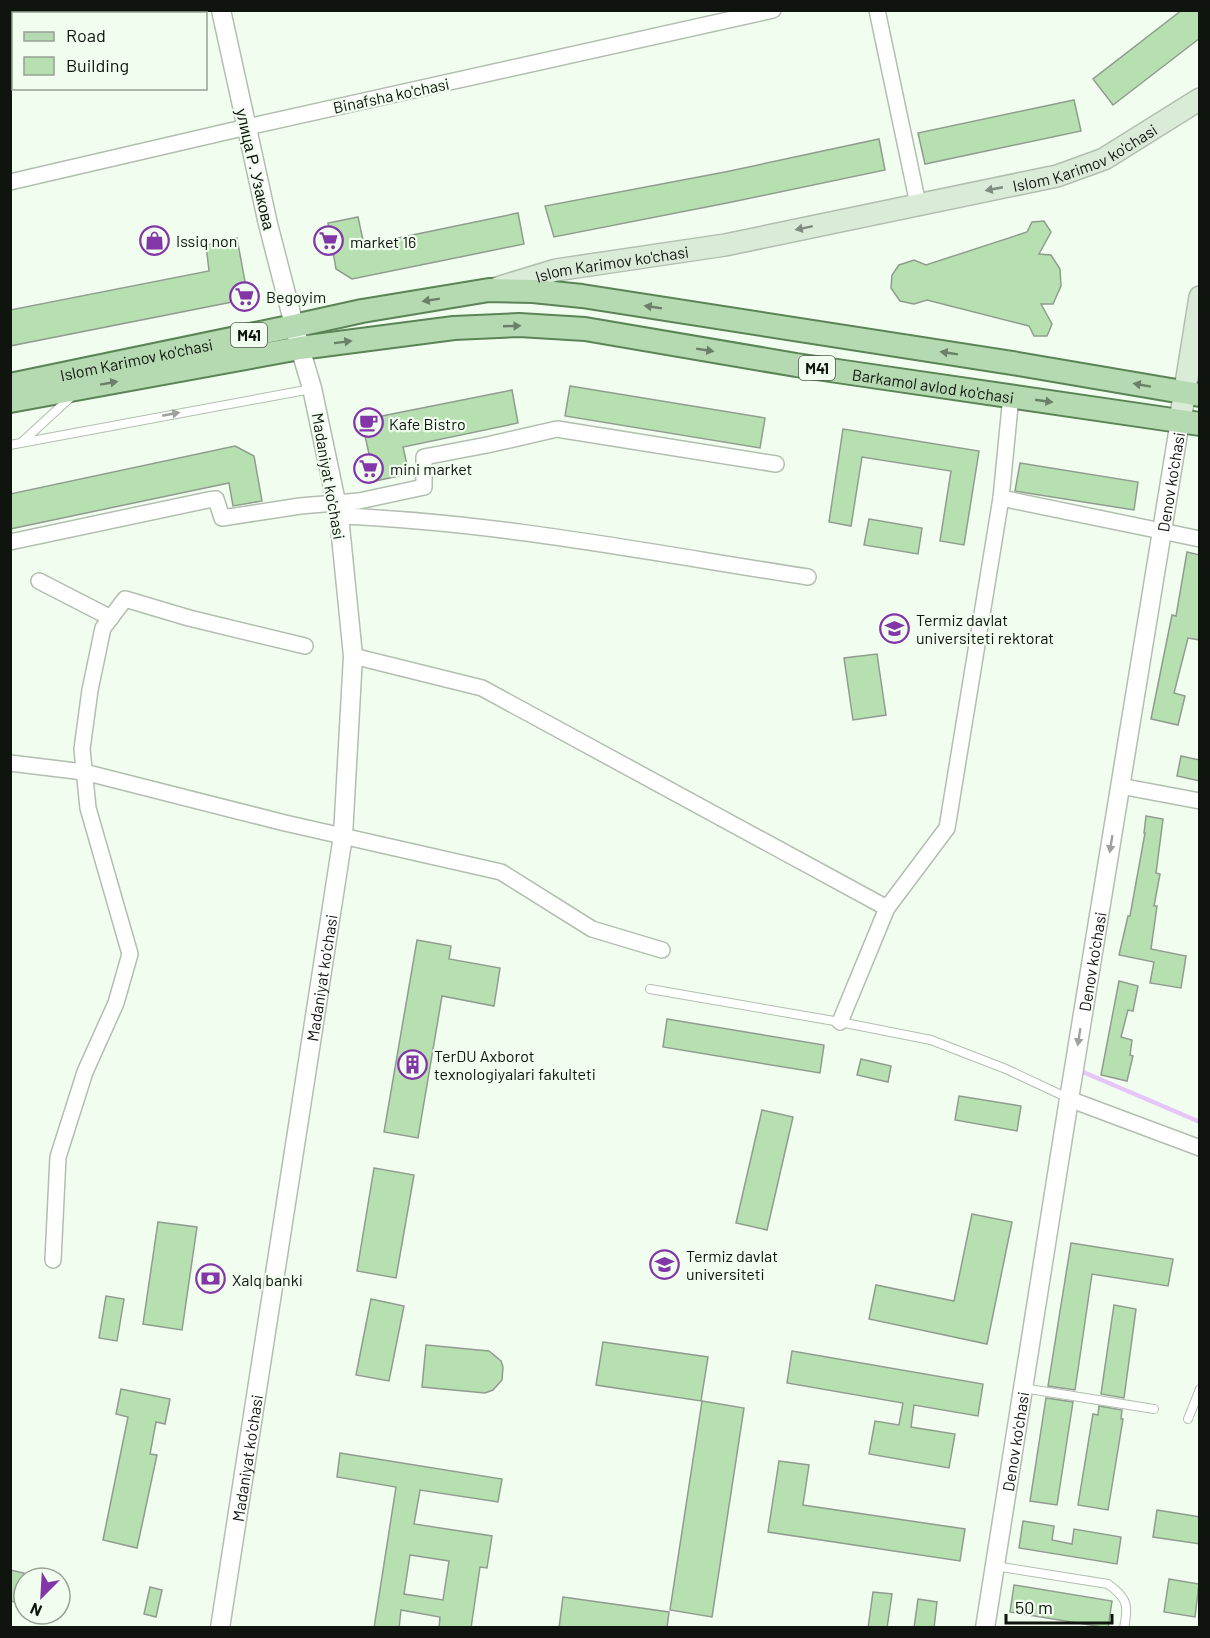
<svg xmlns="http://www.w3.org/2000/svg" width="1210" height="1638" font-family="Barlow,sans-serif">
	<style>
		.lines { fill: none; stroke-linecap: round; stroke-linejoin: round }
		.stream { stroke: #e6c6f9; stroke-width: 4.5 }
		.building { fill: #b7e0b1; stroke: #909c8f; stroke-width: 1.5; fill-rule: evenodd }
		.service-casing { stroke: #b2beb0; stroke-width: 10 }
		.minor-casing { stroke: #b2beb0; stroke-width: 18 }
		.tertiary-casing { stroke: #b2beb0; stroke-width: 21 }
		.secondary-casing { stroke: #b2beb0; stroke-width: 24 }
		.primary-casing { stroke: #5b8456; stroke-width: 26 }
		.service { stroke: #fff; stroke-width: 8 }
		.minor { stroke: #fff; stroke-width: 15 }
		.tertiary { stroke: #fff; stroke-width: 18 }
		.secondary { stroke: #daecd8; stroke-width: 21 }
		.primary { stroke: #b5d9b1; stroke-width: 22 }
		.oneway { fill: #7f8b7e }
		.oneway2 { fill: #6b8068 }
		.oneway3 { fill: #9fa19f }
		.labels { text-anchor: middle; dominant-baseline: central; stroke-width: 4.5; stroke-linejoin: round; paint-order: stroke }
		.shield { fill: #f1fdef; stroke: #545a52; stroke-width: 1.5 }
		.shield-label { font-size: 15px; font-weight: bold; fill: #10140f }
		.street-label { font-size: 16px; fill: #10140f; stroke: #f1fdef }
		.poi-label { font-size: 16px; fill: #10140f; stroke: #f1fdef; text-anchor: start }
	</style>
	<rect width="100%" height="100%" fill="#f1fdef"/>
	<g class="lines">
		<path class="stream" d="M 1083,1072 L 1200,1122"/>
	</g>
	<g class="building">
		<path d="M 1182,10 L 1200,10 L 1200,38 L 1113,105 L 1093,79 Z"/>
		<path d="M 1074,100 L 1081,131 L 925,164 L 918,133 Z"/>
		<path d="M 879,139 L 885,170 L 732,202 L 554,237 L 545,206 L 725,172 Z"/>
		<path d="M 518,213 L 524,244 L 352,279 L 336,269 L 328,223 L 358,217 L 364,245 Z"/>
		<path d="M 1044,221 L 1051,232 L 1039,254 L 1051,255 L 1060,269 L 1061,286 L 1053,304 L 1041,304 L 1052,324 L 1047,336 L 1034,336 L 1029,326 L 927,300 L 914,304 L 900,301 L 891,288 L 892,275 L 899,265 L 914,260 L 926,265 L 1027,232 L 1032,222 Z"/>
		<path d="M 237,238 L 246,287 L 237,301 L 10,346 L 10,310 L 209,271 L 206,245 Z"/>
		<path d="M 570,386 L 765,418 L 760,448 L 565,416 Z"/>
		<path d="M 512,390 L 518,423 L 403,447 L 409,474 L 375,481 L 365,436 L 377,417 Z"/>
		<path d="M 843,429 L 979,451 L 964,545 L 940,541 L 951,471 L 862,457 L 851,526 L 829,522 Z"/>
		<path d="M 235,446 L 254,456 L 262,501 L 233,506 L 229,483 L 10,529 L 10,494 Z"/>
		<path d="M 1020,463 L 1138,482 L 1134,510 L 1015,491 Z"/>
		<path d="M 869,519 L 922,528 L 918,554 L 864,545 Z"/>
		<path d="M 1187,552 L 1200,555 L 1200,640 L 1188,638 L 1174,693 L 1185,696 L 1178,725 L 1151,719 L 1172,615 L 1176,616 Z"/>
		<path d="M 877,654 L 886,715 L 853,720 L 844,658 Z"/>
		<path d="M 1181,756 L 1200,760 L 1200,781 L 1177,776 Z"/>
		<path d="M 1146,816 L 1163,819 L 1156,873 L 1160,874 L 1154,906 L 1157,906 L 1151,949 L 1186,956 L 1181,988 L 1150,983 L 1154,962 L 1119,955 L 1128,916 L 1130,916 L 1145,833 L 1144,833 Z"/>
		<path d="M 417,940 L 451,946 L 449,959 L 500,968 L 494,1006 L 442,996 L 418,1138 L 384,1132 Z"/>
		<path d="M 1119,981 L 1138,986 L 1133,1011 L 1128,1010 L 1121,1037 L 1132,1040 L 1130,1055 L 1133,1056 L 1127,1081 L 1101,1075 Z"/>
		<path d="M 667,1019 L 824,1045 L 820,1073 L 663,1047 Z"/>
		<path d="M 861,1059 L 891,1066 L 888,1082 L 857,1075 Z"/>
		<path d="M 959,1096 L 1021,1106 L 1017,1131 L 955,1120 Z"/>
		<path d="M 762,1110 L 793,1117 L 767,1230 L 736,1223 Z"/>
		<path d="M 374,1168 L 414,1175 L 396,1278 L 357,1271 Z"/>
		<path d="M 972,1214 L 1012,1222 L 987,1344 L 869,1319 L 876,1285 L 954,1301 Z"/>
		<path d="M 158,1222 L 197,1227 L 182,1330 L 143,1324 Z"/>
		<path d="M 1071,1243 L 1173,1259 L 1168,1286 L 1092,1274 L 1075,1390 L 1048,1386 Z"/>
		<path d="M 106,1296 L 124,1299 L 117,1341 L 99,1338 Z"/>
		<path d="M 371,1299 L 404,1306 L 389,1381 L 356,1375 Z"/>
		<path d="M 1114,1305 L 1136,1309 L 1124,1398 L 1101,1394 Z"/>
		<path d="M 603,1342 L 708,1357 L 701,1401 L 596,1385 Z"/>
		<path d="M 426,1345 L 489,1351 L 501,1361 L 503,1367 L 502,1380 L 493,1390 L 485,1393 L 422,1387 Z"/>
		<path d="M 792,1351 L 983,1384 L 978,1416 L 914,1405 L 911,1427 L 955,1434 L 949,1468 L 869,1454 L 875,1421 L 899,1425 L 903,1403 L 787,1383 Z"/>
		<path d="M 121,1389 L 170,1399 L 165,1424 L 156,1422 L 150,1454 L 157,1455 L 137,1548 L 103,1540 L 128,1417 L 116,1414 Z"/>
		<path d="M 1046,1398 L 1073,1402 L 1057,1505 L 1030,1501 Z"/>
		<path d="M 702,1401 L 744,1408 L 712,1617 L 670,1610 Z"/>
		<path d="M 1099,1406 L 1122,1410 L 1121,1419 L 1123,1419 L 1108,1510 L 1078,1505 L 1093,1414 L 1098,1415 Z"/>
		<path d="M 340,1453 L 502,1479 L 498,1502 L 420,1490 L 414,1524 L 492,1536 L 487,1568 L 480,1567 L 471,1628 L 439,1628 L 440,1617 L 401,1610 L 399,1628 L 374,1628 L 396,1487 L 337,1477 ZM 410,1555 L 449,1561 L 443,1600 L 404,1594 Z"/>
		<path d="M 779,1461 L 809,1465 L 803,1505 L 965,1529 L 960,1561 L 768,1532 Z"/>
		<path d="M 1157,1510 L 1200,1517 L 1200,1544 L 1153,1537 Z"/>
		<path d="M 1023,1521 L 1054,1526 L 1052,1540 L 1072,1544 L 1074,1529 L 1121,1537 L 1117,1564 L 1019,1548 Z"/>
		<path d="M 10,1570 L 24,1573 L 24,1604 L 10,1601 Z"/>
		<path d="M 1169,1579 L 1199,1584 L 1195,1617 L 1164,1612 Z"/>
		<path d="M 1014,1585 L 1112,1601 L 1108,1628 L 1010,1612 Z"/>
		<path d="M 150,1587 L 162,1590 L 156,1617 L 144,1614 Z"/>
		<path d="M 873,1592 L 892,1594 L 887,1628 L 868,1628 Z"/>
		<path d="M 563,1597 L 669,1612 L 667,1628 L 559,1628 Z"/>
		<path d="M 918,1599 L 937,1602 L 934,1628 L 914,1628 Z"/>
	</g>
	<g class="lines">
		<defs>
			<g id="service">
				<path d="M 22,442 L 71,397"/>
				<path d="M 10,445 L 311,389"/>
				<path d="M 650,989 L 840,1022 L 931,1040 L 1006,1069 L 1068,1098"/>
				<path d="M 1023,1388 L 1154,1409"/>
				<path d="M 1188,1419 L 1200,1389"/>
				<path d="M 995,1566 L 1108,1584 C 1127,1598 1129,1604 1124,1628"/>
			</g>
			<g id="minor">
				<path d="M 877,10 L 918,204"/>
				<path d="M 10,182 L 247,127 L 773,10"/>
				<path d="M 1001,498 L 1200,539"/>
				<path d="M 339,516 C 497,522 652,553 808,577"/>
				<path d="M 10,542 L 208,500 L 216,499 L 222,518 L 300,506 L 359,501 L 424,487 L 424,457 L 487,445 L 557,429 L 776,464"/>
				<path d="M 39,581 L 111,618"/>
				<path d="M 353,656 L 482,688 L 887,908"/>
				<path d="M 10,763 L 84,772 L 285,823 L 501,872 L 592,929 L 662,950"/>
				<path d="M 1120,786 L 1200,801"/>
				<path d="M 840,1022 L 887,908 L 947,828 L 1001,498 L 1011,396"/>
				<path d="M 1069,1099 L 1200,1148"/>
				<path d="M 53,1260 L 58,1157 L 85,1072 L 116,1003 L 130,954 L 88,808 L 82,749 L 90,690 L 103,628 L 125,599 L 189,618 L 305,646"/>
			</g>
			<g id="tertiary">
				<path id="s1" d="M 220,1628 L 343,836 L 353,656 L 339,516 L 312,388 L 300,348 L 268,224 L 221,10"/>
				<path id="s2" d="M 985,1628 L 1069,1099 L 1180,421"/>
			</g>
			<g id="secondary">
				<path id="s3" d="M 497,288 L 556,270 L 725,245 L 1057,176 L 1104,159 L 1200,99"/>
				<path d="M 1180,421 L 1200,297"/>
			</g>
			<g id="primary">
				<path id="s4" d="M 10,385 L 294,326 L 362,311 L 489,290 L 533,291 L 582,296 L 1018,364 L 1200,395"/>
				<path id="s5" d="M 10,401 L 300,348 L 454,328 L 519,325 L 585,329 L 796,365 L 1200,424"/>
			</g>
		</defs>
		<use href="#service" class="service-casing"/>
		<use href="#minor" class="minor-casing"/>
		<use href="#tertiary" class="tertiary-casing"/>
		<use href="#secondary" class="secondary-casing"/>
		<use href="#primary" class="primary-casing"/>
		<use href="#service" class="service"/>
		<use href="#minor" class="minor"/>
		<use href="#tertiary" class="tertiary"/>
		<use href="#secondary" class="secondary"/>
		<use href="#primary" class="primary"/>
	</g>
	<defs><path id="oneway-solid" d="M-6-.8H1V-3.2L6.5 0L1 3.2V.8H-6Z" transform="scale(1.5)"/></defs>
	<g class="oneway">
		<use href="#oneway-solid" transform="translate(994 189) rotate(169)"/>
		<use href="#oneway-solid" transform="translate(804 228) rotate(168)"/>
	</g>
	<g class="oneway2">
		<use href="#oneway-solid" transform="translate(431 300) rotate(171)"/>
		<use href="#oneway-solid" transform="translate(653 307) rotate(-171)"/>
		<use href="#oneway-solid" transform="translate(512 326) rotate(-2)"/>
		<use href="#oneway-solid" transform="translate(343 342) rotate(-7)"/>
		<use href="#oneway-solid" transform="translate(705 350) rotate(9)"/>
		<use href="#oneway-solid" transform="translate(949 353) rotate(-171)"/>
		<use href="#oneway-solid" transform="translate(109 383) rotate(-10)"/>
		<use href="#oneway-solid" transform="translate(1142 385) rotate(-170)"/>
		<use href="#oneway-solid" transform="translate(1044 401) rotate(8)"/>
	</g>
	<g class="oneway3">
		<use href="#oneway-solid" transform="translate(171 414) rotate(-11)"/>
		<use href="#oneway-solid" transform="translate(1111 844) rotate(99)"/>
		<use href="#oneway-solid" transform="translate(1079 1037) rotate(99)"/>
	</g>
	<defs>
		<symbol id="shop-ring" viewBox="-11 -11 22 22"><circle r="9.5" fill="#f1fdef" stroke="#8236a8" stroke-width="1.5"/><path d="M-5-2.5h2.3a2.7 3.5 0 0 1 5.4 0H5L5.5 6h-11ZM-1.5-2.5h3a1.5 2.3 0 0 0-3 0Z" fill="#8236a8"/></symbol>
		<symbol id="supermarket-ring" viewBox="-11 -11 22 22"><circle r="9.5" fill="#f1fdef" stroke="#8236a8" stroke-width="1.5"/><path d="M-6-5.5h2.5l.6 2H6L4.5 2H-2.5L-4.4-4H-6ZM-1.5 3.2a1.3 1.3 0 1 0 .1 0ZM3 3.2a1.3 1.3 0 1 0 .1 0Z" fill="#8236a8"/></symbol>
		<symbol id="cafe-ring" viewBox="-11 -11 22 22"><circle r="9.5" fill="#f1fdef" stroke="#8236a8" stroke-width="1.5"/><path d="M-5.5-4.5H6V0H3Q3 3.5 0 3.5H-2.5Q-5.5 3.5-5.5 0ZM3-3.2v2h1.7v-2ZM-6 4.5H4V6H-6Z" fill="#8236a8"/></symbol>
		<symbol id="university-ring" viewBox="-11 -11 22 22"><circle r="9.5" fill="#f1fdef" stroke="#8236a8" stroke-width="1.5"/><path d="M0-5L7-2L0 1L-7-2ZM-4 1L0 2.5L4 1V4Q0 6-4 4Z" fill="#8236a8"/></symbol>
		<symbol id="building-ring" viewBox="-11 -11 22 22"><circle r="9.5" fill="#f1fdef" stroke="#8236a8" stroke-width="1.5"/><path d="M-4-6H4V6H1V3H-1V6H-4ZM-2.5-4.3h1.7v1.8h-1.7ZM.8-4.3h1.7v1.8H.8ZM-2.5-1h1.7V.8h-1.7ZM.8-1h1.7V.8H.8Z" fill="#8236a8"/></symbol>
		<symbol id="bank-ring" viewBox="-11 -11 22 22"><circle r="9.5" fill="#f1fdef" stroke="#8236a8" stroke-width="1.5"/><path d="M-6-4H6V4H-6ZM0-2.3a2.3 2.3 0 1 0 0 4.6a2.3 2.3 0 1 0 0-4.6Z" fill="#8236a8"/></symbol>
	</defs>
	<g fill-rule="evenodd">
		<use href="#shop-ring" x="138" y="224" width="33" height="33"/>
		<use href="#supermarket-ring" x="312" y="224" width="33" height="33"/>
		<use href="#supermarket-ring" x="228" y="280" width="33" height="33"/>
		<use href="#cafe-ring" x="352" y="406" width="33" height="33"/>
		<use href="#supermarket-ring" x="352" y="452" width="33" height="33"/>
		<use href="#university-ring" x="878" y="612" width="33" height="33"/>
		<use href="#building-ring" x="396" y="1048" width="33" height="33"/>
		<use href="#university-ring" x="648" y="1248" width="33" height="33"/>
		<use href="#bank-ring" x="194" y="1262" width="33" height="33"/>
	</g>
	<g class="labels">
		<g class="shield">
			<rect x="231" y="323" width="36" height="24" rx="4.5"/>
			<rect x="799" y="356" width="36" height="24" rx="4.5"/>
		</g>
		<g class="shield-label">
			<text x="249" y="335">M41</text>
			<text x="817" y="368">M41</text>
		</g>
		<g class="street-label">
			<text transform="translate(391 95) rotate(-12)">Binafsha ko'chasi</text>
			<text stroke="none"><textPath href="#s3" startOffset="604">Islom Karimov ko'chasi</textPath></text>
			<text transform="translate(256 169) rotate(77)">улица Р. Узакова</text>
			<text stroke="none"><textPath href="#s3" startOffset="118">Islom Karimov ko'chasi</textPath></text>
			<text stroke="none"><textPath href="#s4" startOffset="129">Islom Karimov ko'chasi</textPath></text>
			<text stroke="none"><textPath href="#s5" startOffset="934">Barkamol avlod ko'chasi</textPath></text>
			<text transform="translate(329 476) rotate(80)">Madaniyat ko'chasi</text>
			<text stroke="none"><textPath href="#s2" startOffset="1161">Denov ko'chasi</textPath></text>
			<text stroke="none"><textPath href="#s2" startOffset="675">Denov ko'chasi</textPath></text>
			<text stroke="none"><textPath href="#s1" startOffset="658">Madaniyat ko'chasi</textPath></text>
			<text stroke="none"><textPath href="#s2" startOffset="189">Denov ko'chasi</textPath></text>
			<text stroke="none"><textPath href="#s1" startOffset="172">Madaniyat ko'chasi</textPath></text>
		</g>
		<g class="poi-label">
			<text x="176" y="240">Issiq non</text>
			<text x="350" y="241">market 16</text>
			<text x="266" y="296">Begoyim</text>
			<text x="389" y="423">Kafe Bistro</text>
			<text x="390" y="468">mini market</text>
			<text x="916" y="619">Termiz davlat<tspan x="916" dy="18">universiteti rektorat</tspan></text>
			<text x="434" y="1055">TerDU Axborot<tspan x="434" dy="18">texnologiyalari fakulteti</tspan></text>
			<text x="686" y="1255">Termiz davlat<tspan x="686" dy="18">universiteti</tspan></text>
			<text x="232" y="1279">Xalq banki</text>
		</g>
	</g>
	<rect width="1210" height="1638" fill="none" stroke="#10140f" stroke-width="24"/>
	<rect x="12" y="12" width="195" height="78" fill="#f1fdef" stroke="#97a095" stroke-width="1.5"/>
	<rect x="24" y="32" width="30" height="9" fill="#b5d9b1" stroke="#97a095" stroke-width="1.5"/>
	<text x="66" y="42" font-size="18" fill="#10140f">Road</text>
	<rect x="24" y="57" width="30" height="18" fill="#b7e0b1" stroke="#97a095" stroke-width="1.5"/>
	<text x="66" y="72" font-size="18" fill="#10140f">Building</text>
	<g transform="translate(42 1596) rotate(204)"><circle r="28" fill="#f1fdef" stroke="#97a095" stroke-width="1.5"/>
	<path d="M0-4.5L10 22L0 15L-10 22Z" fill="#8236a8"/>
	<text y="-9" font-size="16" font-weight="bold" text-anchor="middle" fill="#10140f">N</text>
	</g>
	<path d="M1006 1614v9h106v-9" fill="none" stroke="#10140f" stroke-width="3"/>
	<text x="1015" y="1614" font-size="18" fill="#10140f" stroke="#f1fdef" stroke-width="4.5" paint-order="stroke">50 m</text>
</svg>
